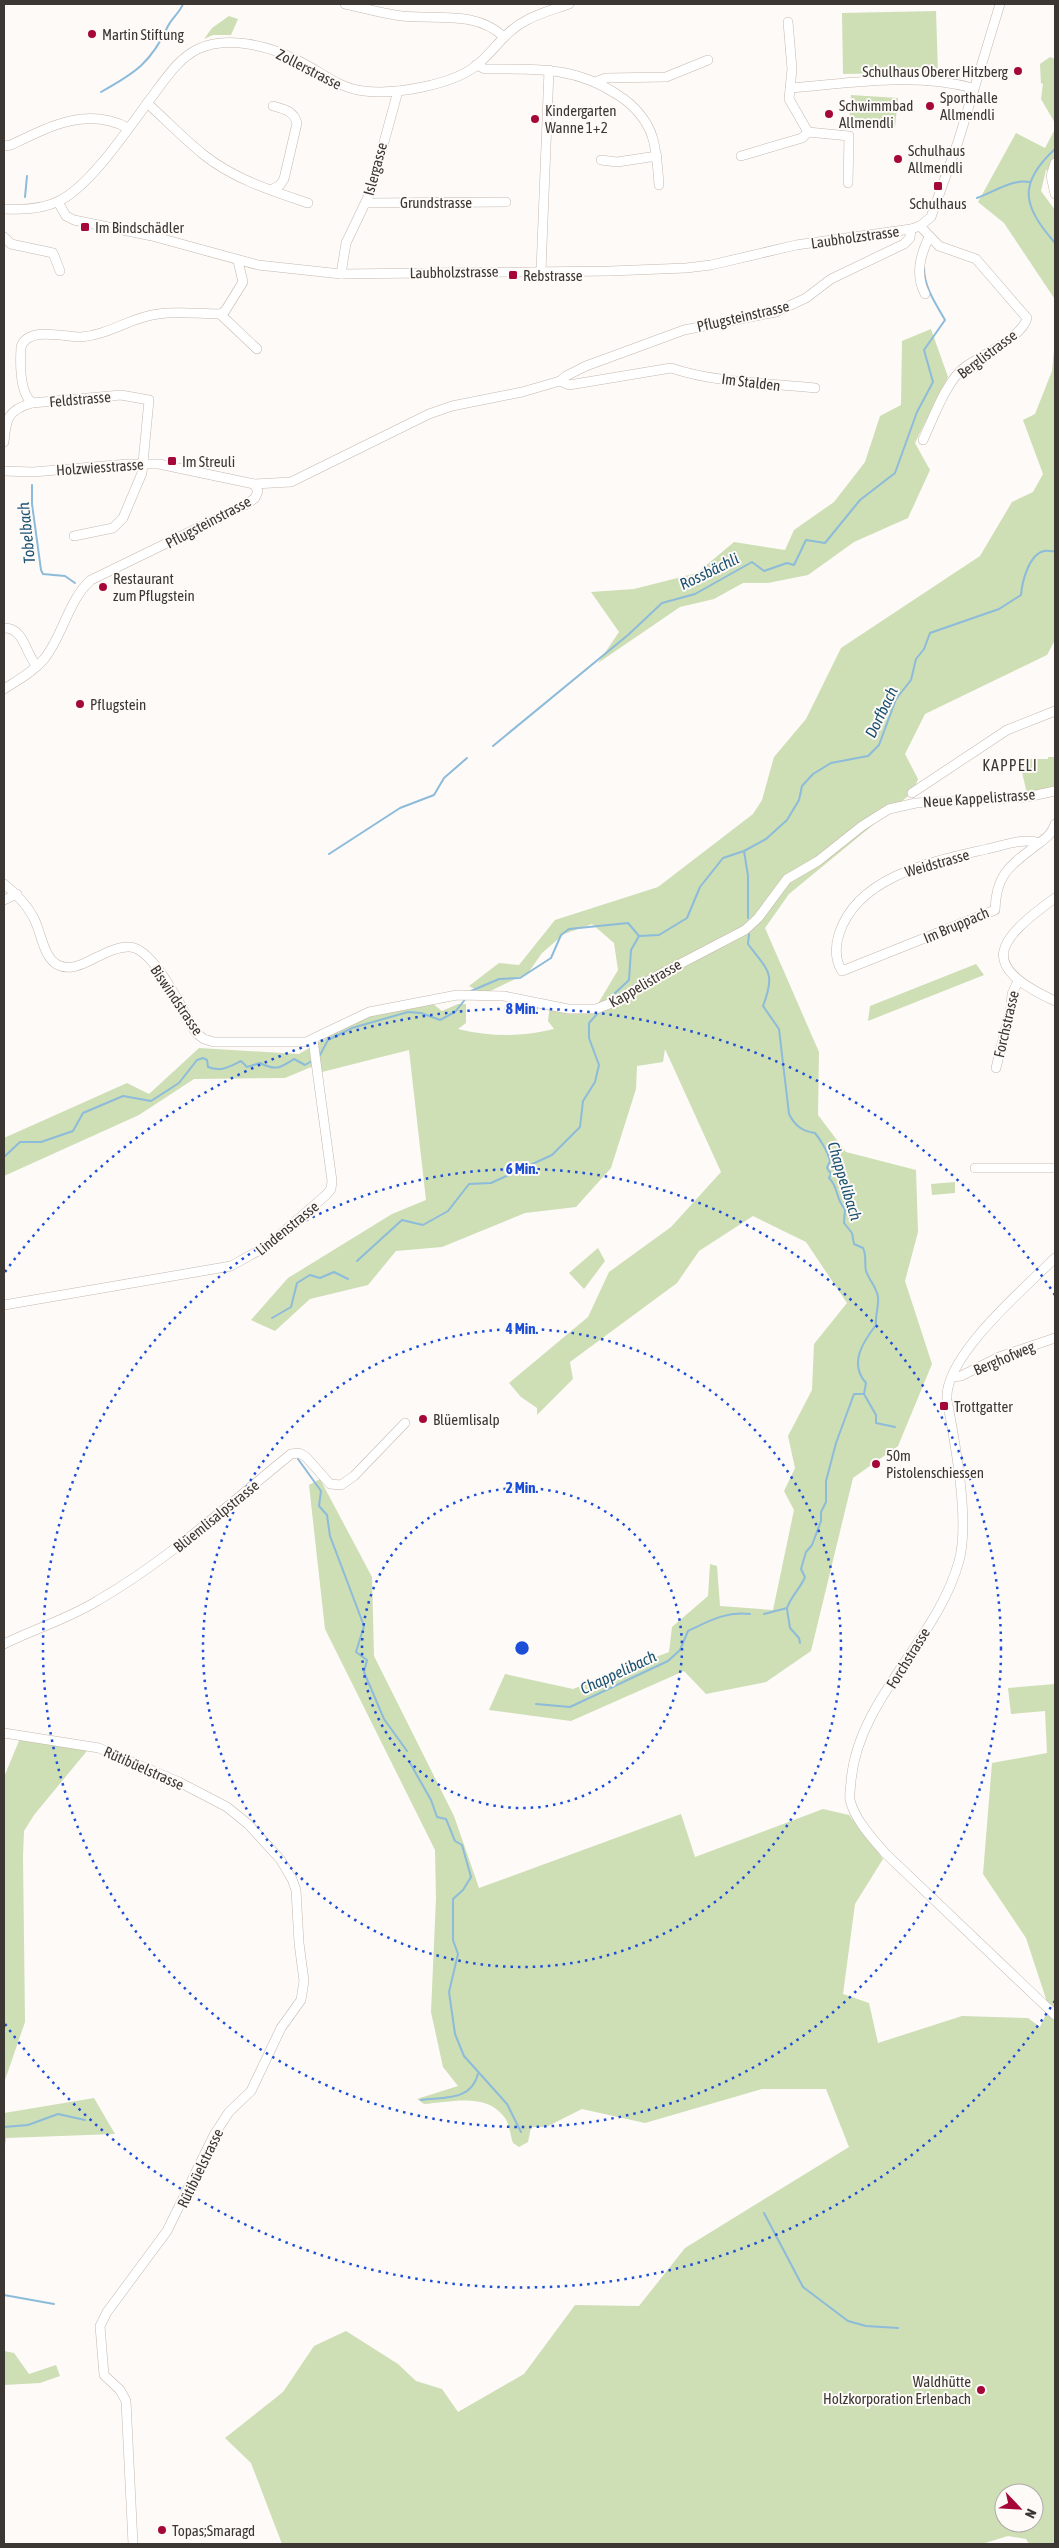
<svg xmlns="http://www.w3.org/2000/svg" width="1059" height="2548" font-family="'Asap Condensed',sans-serif">
	<style>
		.green { fill: #cedeb5; fill-rule: evenodd }
		.lines { fill: none; stroke-linecap: round; stroke-linejoin: round }
		.stream { stroke: #8dbbda; stroke-width: 2 }
		.minor-casing { stroke: #c6b8ad; stroke-width: 10 }
		.minor { stroke: #fff; stroke-width: 9 }
		.ring { fill: none; stroke: #1d4ed8; stroke-width: 2.5; stroke-dasharray: 2.5 5 }
		.poi-dot { fill: #a40738; stroke: #fdfaf8; stroke-width: 2 }
		.labels { text-anchor: middle; dominant-baseline: central; stroke-width: 4; stroke-linejoin: round; paint-order: stroke }
		.poi-label { font-size: 15px; fill: #3c3732; stroke: #fdfaf8; text-anchor: start }
		.street-label { font-size: 15px; fill: #3c3732; stroke: #fdfaf8 }
		.water-label { font-size: 16px; font-style: italic; fill: #1b5271; stroke: #fdfaf8 }
		.neighbourhood-label { font-size: 16px; letter-spacing: 1px; fill: #3c3732; stroke: #fdfaf8 }
		.centre { fill: #1d4ed8; stroke: #fdfaf8; stroke-width: 2.5 }
		.ring-label { font-size: 15px; text-anchor: middle; font-weight: bold; fill: #1d4ed8; stroke: #fdfaf8; stroke-width: 4; stroke-linejoin: round; paint-order: stroke }
	</style>
	<rect width="100%" height="100%" fill="#fdfaf8"/>
	<g class="green">
		<path d="M 936,11 L 938,72 L 843,74 L 842,13 Z"/>
		<path d="M 229,16 L 238,19 L 231,35 L 213,35 L 204,39 L 212,28 Z"/>
		<path d="M 1050,57 L 1055,59 L 1055,123 L 1041,99 L 1043,83 L 1041,84 L 1040,64 Z"/>
		<path d="M 851,95 L 898,98 L 895,127 L 849,124 Z"/>
		<path d="M 1055,129 L 1055,172 L 1046,170 L 1041,191 L 1055,210 L 1055,303 L 1054,298 L 1004,223 L 978,202 L 1016,133 L 1045,148 Z"/>
		<path d="M 931,329 L 948,377 L 915,443 L 930,470 L 908,518 L 854,542 L 808,575 L 768,583 L 743,583 L 714,599 L 680,607 L 598,663 L 619,632 L 591,592 L 634,589 L 697,573 L 734,542 L 785,550 L 794,530 L 834,502 L 865,462 L 880,416 L 901,405 L 902,341 Z"/>
		<path d="M 1055,340 L 1055,640 L 1047,655 L 925,714 L 905,754 L 918,779 L 913,792 L 789,894 L 765,928 L 819,1052 L 818,1115 L 846,1152 L 916,1170 L 918,1232 L 905,1281 L 932,1364 L 898,1446 L 853,1478 L 811,1651 L 766,1682 L 706,1694 L 684,1671 L 571,1721 L 489,1710 L 505,1674 L 573,1689 L 669,1652 L 672,1627 L 708,1596 L 710,1564 L 717,1566 L 720,1606 L 773,1610 L 794,1510 L 784,1491 L 795,1468 L 788,1436 L 812,1390 L 814,1344 L 847,1303 L 806,1242 L 753,1216 L 699,1251 L 677,1283 L 570,1362 L 573,1379 L 537,1415 L 537,1408 L 521,1397 L 509,1383 L 588,1317 L 609,1272 L 671,1227 L 721,1172 L 665,1049 L 663,1062 L 637,1066 L 636,1089 L 611,1168 L 576,1207 L 525,1213 L 442,1247 L 396,1251 L 368,1285 L 310,1299 L 275,1331 L 251,1320 L 288,1278 L 392,1214 L 426,1200 L 409,1050 L 318,1073 L 316,1065 L 285,1078 L 194,1079 L 139,1115 L 4,1176 L 4,1138 L 127,1083 L 149,1094 L 199,1048 L 299,1054 L 355,1021 L 384,1012 L 433,1004 L 442,1011 L 458,1004 L 466,1004 L 466,1023 L 458,1029 C 492,1037 521,1037 554,1029 L 548,1021 L 550,1004 L 596,1007 L 618,970 L 614,943 L 592,924 L 564,934 L 542,953 L 528,973 L 484,994 L 469,986 L 499,963 L 519,965 L 555,920 L 658,887 L 753,814 L 762,800 L 774,757 L 806,719 L 841,648 L 980,556 L 1012,502 L 1033,492 L 1043,474 L 1023,420 L 1035,414 L 1052,371 Z"/>
		<path d="M 1048,757 L 1055,757 L 1055,789 L 1027,794 L 1019,759 L 1048,759 Z"/>
		<path d="M 976,964 L 984,975 L 868,1021 L 870,1006 Z"/>
		<path d="M 955,1182 L 955,1193 L 932,1195 L 931,1184 Z"/>
		<path d="M 598,1248 L 605,1261 L 584,1289 L 569,1273 Z"/>
		<path d="M 320,1479 L 372,1577 L 374,1656 L 454,1816 L 479,1888 L 681,1814 L 695,1857 L 823,1809 L 849,1815 L 883,1859 L 855,1904 L 843,1994 L 869,2003 L 878,2043 L 962,2016 L 1028,2018 L 1040,2027 L 1049,2008 L 1026,1938 L 983,1874 L 992,1763 L 1047,1753 L 1045,1711 L 1011,1714 L 1008,1688 L 1055,1684 L 1055,2544 L 1029,2544 L 1026,2539 L 1008,2536 L 982,2544 L 282,2544 L 251,2463 L 225,2438 L 283,2392 L 314,2346 L 346,2331 L 398,2364 L 416,2381 L 442,2389 L 458,2412 L 524,2374 L 575,2305 L 639,2306 L 685,2248 L 849,2147 L 826,2089 L 762,2089 L 645,2123 L 582,2109 L 546,2127 L 531,2127 L 528,2142 L 519,2147 L 513,2143 C 510,2135 510,2125 505,2118 C 487,2092 450,2102 424,2104 L 417,2099 L 458,2086 L 443,2067 L 431,2012 L 436,1898 L 435,1850 L 325,1629 L 309,1485 ZM 1004,2493 L 1034,2493 L 1034,2523 L 1004,2523 Z"/>
		<path d="M 21,1736 L 91,1746 L 34,1815 L 24,1831 L 23,1856 L 25,2022 L 4,2083 L 4,1777 Z"/>
		<path d="M 94,2098 L 115,2134 L 6,2138 L 4,2153 L 4,2113 Z"/>
		<path d="M 4,2351 L 14,2353 L 29,2374 L 56,2365 L 60,2376 L 40,2383 L 4,2385 Z"/>
	</g>
	<g class="lines">
		<g class="stream">
			<path d="M 101,92 C 135,73 151,63 168,26 C 172,18 180,12 183,4"/>
			<path d="M 1055,149 C 1017,184 1023,206 1055,243"/>
			<path d="M 25,197 L 27,176"/>
			<path d="M 977,198 C 994,192 1012,179 1029,182"/>
			<path d="M 32,485 L 32,504 L 41,570 L 43,574 L 65,576 L 75,583"/>
			<path d="M 493,746 L 628,635 L 662,603 L 695,594 L 752,562 L 764,571 L 787,563 L 794,565 L 806,540 L 825,543 L 860,500 L 895,473 L 917,412 L 933,382 L 924,350 L 945,320 C 936,304 924,287 924,268"/>
			<path d="M 744,851 L 748,876 L 748,918"/>
			<path d="M 329,854 L 400,808 L 434,795 L 444,778 L 467,758"/>
			<path d="M 749,934 L 748,944 C 768,971 776,972 763,1006 L 779,1029 L 789,1114 C 795,1126 802,1131 815,1133 C 820,1139 828,1152 830,1161 L 827,1168 L 831,1174 L 829,1178 C 839,1187 835,1199 845,1209 L 844,1223 L 852,1233 L 854,1244 L 863,1248 C 867,1256 864,1263 866,1271 C 869,1280 877,1288 878,1297 C 879,1307 875,1315 876,1325 C 862,1343 849,1364 866,1383 L 864,1394 L 854,1394 L 836,1443 L 826,1481 L 826,1502 L 821,1512 L 821,1521 L 812,1545 L 806,1552 L 801,1569 L 805,1577 C 800,1589 791,1596 787,1608 L 764,1614"/>
			<path d="M 471,991 L 499,979 L 520,978 L 551,958 L 561,935 L 569,929 L 628,923 L 639,936 L 659,935 L 687,918 L 700,887 L 723,858 L 744,851 L 766,839 L 787,820 L 799,800 L 802,786 L 813,774 L 831,763 L 868,756 L 879,745 L 896,699 L 911,680 L 916,659 L 924,649 L 930,633 L 999,609 L 1021,595 C 1022,582 1029,554 1044,551 C 1048,550 1051,552 1055,551"/>
			<path d="M 613,995 L 629,980 L 631,950 L 639,936"/>
			<path d="M 320,1055 L 328,1040 L 352,1028 L 408,1012 L 421,1013 L 440,1020 L 455,1012 L 467,997"/>
			<path d="M 4,1157 L 20,1142 L 41,1142 L 73,1131 L 83,1113 L 123,1096 L 151,1101 L 179,1083 L 197,1060 L 203,1058 L 207,1060 L 208,1067 C 221,1072 229,1067 241,1061 L 247,1067 L 260,1063 C 276,1071 280,1068 294,1059 L 305,1065 L 312,1061"/>
			<path d="M 357,1261 L 402,1220 L 423,1225 L 448,1211 L 469,1184 L 491,1183 L 552,1155 L 580,1127 L 583,1101 L 595,1082 L 599,1065 L 589,1038 L 589,1023 L 598,1013"/>
			<path d="M 272,1318 L 291,1307 L 297,1283 L 310,1275 L 320,1278 L 334,1272 L 348,1279"/>
			<path d="M 864,1394 L 876,1415 L 876,1423 L 895,1427"/>
			<path d="M 298,1459 L 321,1491 L 319,1506 L 327,1515 L 330,1536 L 364,1626 L 356,1652 L 367,1660 L 364,1672 L 384,1719 L 407,1751"/>
			<path d="M 787,1609 L 790,1628 L 799,1638 L 800,1643"/>
			<path d="M 536,1704 L 570,1707 L 668,1661 L 680,1650 L 688,1631 C 709,1621 726,1611 750,1614"/>
			<path d="M 410,1763 L 431,1800 L 437,1817 L 446,1819 L 455,1841 L 462,1845 L 471,1877 L 463,1890 L 453,1899 L 453,1940 L 458,1954 L 449,1992 L 455,2034 L 464,2056 L 507,2104 L 521,2132"/>
			<path d="M 421,2100 C 445,2097 471,2101 478,2074"/>
			<path d="M 4,2127 L 28,2125 L 58,2114 L 85,2120"/>
			<path d="M 764,2213 L 803,2287 L 848,2321 L 866,2326 L 898,2328"/>
			<path d="M 4,2295 L 54,2304"/>
		</g>
		<defs>
			<g id="minor">
				<path d="M 345,4 C 364,8 383,14 402,16 C 437,20 476,10 504,37"/>
				<path d="M 788,22 L 792,69 L 789,99 L 808,132"/>
				<path d="M 476,65 L 485,69 C 535,69 575,66 618,95 C 634,105 648,121 653,139 C 657,154 658,170 659,185"/>
				<path d="M 598,81 L 606,78 L 666,77 L 708,60"/>
				<path d="M 791,88 C 851,83 914,72 973,88"/>
				<path d="M 147,103 C 166,120 184,139 204,155 C 234,179 272,191 308,203"/>
				<path d="M 808,132 L 849,136 L 848,183"/>
				<path d="M 4,146 L 11,145 C 48,127 87,106 128,128"/>
				<path d="M 741,156 L 802,138 L 808,132"/>
				<path d="M 601,160 L 617,162 L 657,156"/>
				<path d="M 1055,163 L 1051,176 L 1055,194"/>
				<path d="M 271,190 L 280,185 L 284,179 L 297,123 C 294,111 284,109 273,106"/>
				<path d="M 58,202 L 66,216 L 74,220 L 152,236 L 258,265 L 341,274 L 610,271 L 686,268 L 711,265 L 796,245 L 911,229 L 920,226 L 931,217 L 958,142 L 1000,4"/>
				<path d="M 366,203 L 506,202"/>
				<path d="M 4,209 C 21,210 43,209 59,201 C 92,185 131,124 154,94 C 166,78 179,58 198,49 C 227,35 269,46 297,60 C 321,71 337,88 364,91 C 394,95 453,85 477,65 C 494,51 506,30 527,20 C 540,13 555,9 569,4"/>
				<path d="M 920,226 L 939,246 L 976,259 L 1027,318 C 1022,338 981,355 965,367 C 946,381 933,419 923,440"/>
				<path d="M 4,237 L 11,244 L 53,253 L 60,271"/>
				<path d="M 541,271 L 549,70"/>
				<path d="M 341,274 L 346,243 L 370,193 L 398,91"/>
				<path d="M 925,294 C 915,275 920,256 929,237"/>
				<path d="M 220,314 L 225,311 L 243,282 L 238,261"/>
				<path d="M 220,314 L 257,349"/>
				<path d="M 560,381 L 569,385 L 671,368 C 716,383 767,383 815,388"/>
				<path d="M 32,403 C 19,392 20,363 21,347 C 28,326 64,337 81,337 C 109,335 131,317 158,314 C 178,311 200,314 220,314"/>
				<path d="M 4,442 C 6,418 8,410 32,403 L 121,395 L 149,400 L 142,473 L 123,518 L 113,528 L 74,536"/>
				<path d="M 4,471 L 33,472 L 128,464 L 159,464 L 254,484 L 291,482 L 429,414 L 452,406 L 522,392 L 560,381 L 566,376 L 586,366 L 684,330 L 776,312 L 806,298 L 831,279 L 904,244 L 910,238 L 911,229"/>
				<path d="M 4,628 C 25,628 25,654 37,666"/>
				<path d="M 4,689 C 18,680 33,672 44,659 C 63,636 68,600 91,580 L 247,504 L 255,498 L 258,491 L 254,484"/>
				<path d="M 912,793 L 1007,730 L 1055,711"/>
				<path d="M 1039,843 C 1024,837 1002,846 987,849 C 935,861 858,875 839,934 C 835,947 835,960 842,971 L 995,910 C 996,873 1011,865 1038,844 C 1046,838 1052,834 1055,824"/>
				<path d="M 4,884 C 15,893 25,902 32,915 C 41,928 42,957 58,965 C 68,970 78,966 87,962 C 100,956 116,946 130,947 C 155,949 184,1013 196,1033 L 204,1039 L 214,1042 L 306,1042 L 369,1012 L 457,995 L 504,996 L 568,1009 L 596,1009 L 619,1000 L 653,978 L 745,930 L 758,918 L 787,879 L 818,861 L 862,826 L 889,809 L 916,803 L 1027,797 L 1055,791"/>
				<path d="M 1055,898 C 996,941 977,965 1055,1001"/>
				<path d="M 4,900 L 17,894"/>
				<path d="M 996,1068 L 1011,1007 L 1012,994 L 1018,981"/>
				<path d="M 975,1168 L 1055,1168"/>
				<path d="M 1055,1258 C 1026,1287 943,1357 947,1400 C 955,1442 970,1521 959,1561 C 938,1639 858,1699 851,1781 C 851,1786 849,1794 850,1800 C 855,1820 872,1838 885,1853 L 1055,2015"/>
				<path d="M 4,1305 L 231,1266 L 267,1246 L 326,1195 L 331,1189 L 332,1181 L 313,1040"/>
				<path d="M 952,1377 L 961,1376 L 999,1357 L 1055,1338"/>
				<path d="M 4,1644 C 34,1629 68,1619 97,1601 C 168,1560 228,1505 291,1454 L 299,1453 L 306,1457 L 330,1484 L 341,1485 L 354,1476 L 405,1423"/>
				<path d="M 4,1733 L 99,1748 L 179,1782 L 227,1807 L 248,1824 L 280,1859 L 292,1879 L 296,1890 L 299,1943 L 304,1981 L 301,2000 L 281,2028 L 251,2091 L 229,2112 L 214,2135 L 167,2231 L 107,2312 L 100,2326 L 104,2375 L 120,2390 L 126,2401 L 133,2544"/>
			</g>
		</defs>
		<use href="#minor" class="minor-casing"/>
		<use href="#minor" class="minor"/>
	</g>
	<g class="ring">
		<circle cx="522" cy="1648" r="160"/>
		<circle cx="522" cy="1648" r="319"/>
		<circle cx="522" cy="1648" r="479"/>
		<path d="M1055 2001A639 639 0 0 1 5 2024M5 1272A639 639 0 0 1 1055 1295"/>
	</g>
	<g class="poi-dot">
		<circle cx="92" cy="34" r="5"/>
		<circle cx="1018" cy="71" r="5"/>
		<circle cx="930" cy="106" r="5"/>
		<circle cx="829" cy="114" r="5"/>
		<circle cx="535" cy="119" r="5"/>
		<circle cx="898" cy="159" r="5"/>
		<rect x="933" y="181" width="10" height="10" rx="2.5"/>
		<rect x="80" y="222" width="10" height="10" rx="2.5"/>
		<rect x="508" y="270" width="10" height="10" rx="2.5"/>
		<rect x="167" y="456" width="10" height="10" rx="2.5"/>
		<circle cx="103" cy="587" r="5"/>
		<circle cx="80" cy="704" r="5"/>
		<rect x="939" y="1401" width="10" height="10" rx="2.5"/>
		<circle cx="423" cy="1419" r="5"/>
		<circle cx="876" cy="1464" r="5"/>
		<circle cx="981" cy="2390" r="5"/>
		<circle cx="162" cy="2530" r="5"/>
	</g>
	<g class="labels">
		<g class="poi-label">
			<text x="102" y="34">Martin Stiftung</text>
			<text x="1008" y="71" text-anchor="end">Schulhaus Oberer Hitzberg</text>
			<text x="940" y="97">Sporthalle<tspan x="940" dy="17">Allmendli</tspan></text>
			<text x="839" y="105">Schwimmbad<tspan x="839" dy="17">Allmendli</tspan></text>
			<text x="545" y="110">Kindergarten<tspan x="545" dy="17">Wanne 1+2</tspan></text>
			<text x="908" y="150">Schulhaus<tspan x="908" dy="17">Allmendli</tspan></text>
			<text x="938" y="203" text-anchor="middle">Schulhaus</text>
			<text x="95" y="227">Im Bindschädler</text>
			<text x="523" y="275">Rebstrasse</text>
			<text x="182" y="461">Im Streuli</text>
			<text x="113" y="578">Restaurant<tspan x="113" dy="17">zum Pflugstein</tspan></text>
			<text x="90" y="704">Pflugstein</text>
			<text x="954" y="1406">Trottgatter</text>
			<text x="433" y="1419">Blüemlisalp</text>
			<text x="886" y="1455">50m<tspan x="886" dy="17">Pistolenschiessen</tspan></text>
			<text x="971" y="2381" text-anchor="end">Waldhütte<tspan x="971" dy="17">Holzkorporation Erlenbach</tspan></text>
			<text x="172" y="2530">Topas;Smaragd</text>
		</g>
		<g class="street-label">
			<text transform="translate(309 69) rotate(27)">Zollerstrasse</text>
			<text transform="translate(375 169) rotate(-75)">Islergasse</text>
			<text x="436" y="202">Grundstrasse</text>
			<text transform="translate(855 237) rotate(-8)">Laubholzstrasse</text>
			<text transform="translate(454 272) rotate(-1)">Laubholzstrasse</text>
			<text transform="translate(743 316) rotate(-13)">Pflugsteinstrasse</text>
			<text transform="translate(987 354) rotate(-37)">Berglistrasse</text>
			<text transform="translate(751 382) rotate(7)">Im Stalden</text>
			<text transform="translate(80 399) rotate(-5)">Feldstrasse</text>
			<text transform="translate(100 467) rotate(-4)">Holzwiesstrasse</text>
			<text transform="translate(208 522) rotate(-28)">Pflugsteinstrasse</text>
			<text transform="translate(979 798) rotate(-4)">Neue Kappelistrasse</text>
			<text transform="translate(937 863) rotate(-16)">Weidstrasse</text>
			<text transform="translate(956 925) rotate(-23)">Im Bruppach</text>
			<text transform="translate(645 983) rotate(-30)">Kappelistrasse</text>
			<text transform="translate(177 1000) rotate(56)">Biswindstrasse</text>
			<text transform="translate(1006 1024) rotate(-77)">Forchstrasse</text>
			<text transform="translate(287 1228) rotate(-39)">Lindenstrasse</text>
			<text transform="translate(1004 1358) rotate(-23)">Berghofweg</text>
			<text transform="translate(216 1516) rotate(-39)">Blüemlisalpstrasse</text>
			<text transform="translate(908 1658) rotate(-58)">Forchstrasse</text>
			<text transform="translate(144 1768) rotate(24)">Rütibüelstrasse</text>
			<text transform="translate(200 2168) rotate(-64)">Rütibüelstrasse</text>
		</g>
		<g class="water-label">
			<text transform="translate(26 533) rotate(-96)">Tobelbach</text>
			<text transform="translate(709 571) rotate(-26)">Rossbächli</text>
			<text transform="translate(881 712) rotate(-64)">Dorfbach</text>
			<text transform="translate(845 1181) rotate(73)">Chappelibach</text>
			<text transform="translate(618 1672) rotate(-25)">Chappelibach</text>
		</g>
		<g class="neighbourhood-label">
			<text x="1010" y="765">KAPPELI</text>
		</g>
	</g>
	<circle cx="522" cy="1648" r="8" class="centre"/>
	<g class="ring-label">
		<text x="522" y="1014">8 Min.</text>
		<text x="522" y="1174">6 Min.</text>
		<text x="522" y="1334">4 Min.</text>
		<text x="522" y="1493">2 Min.</text>
	</g>
	<rect width="1059" height="2548" fill="none" stroke="#3c3732" stroke-width="10"/>
	<g transform="translate(1019 2508) rotate(115)"><circle r="24" fill="#fdfaf8" stroke="#b0aca9"/>
	<path d="M0-4L9 19L0 12L-9 19Z" fill="#a40738"/>
	<text y="-8" font-size="14" font-weight="bold" text-anchor="middle" fill="#3c3732">N</text>
	</g>
</svg>
